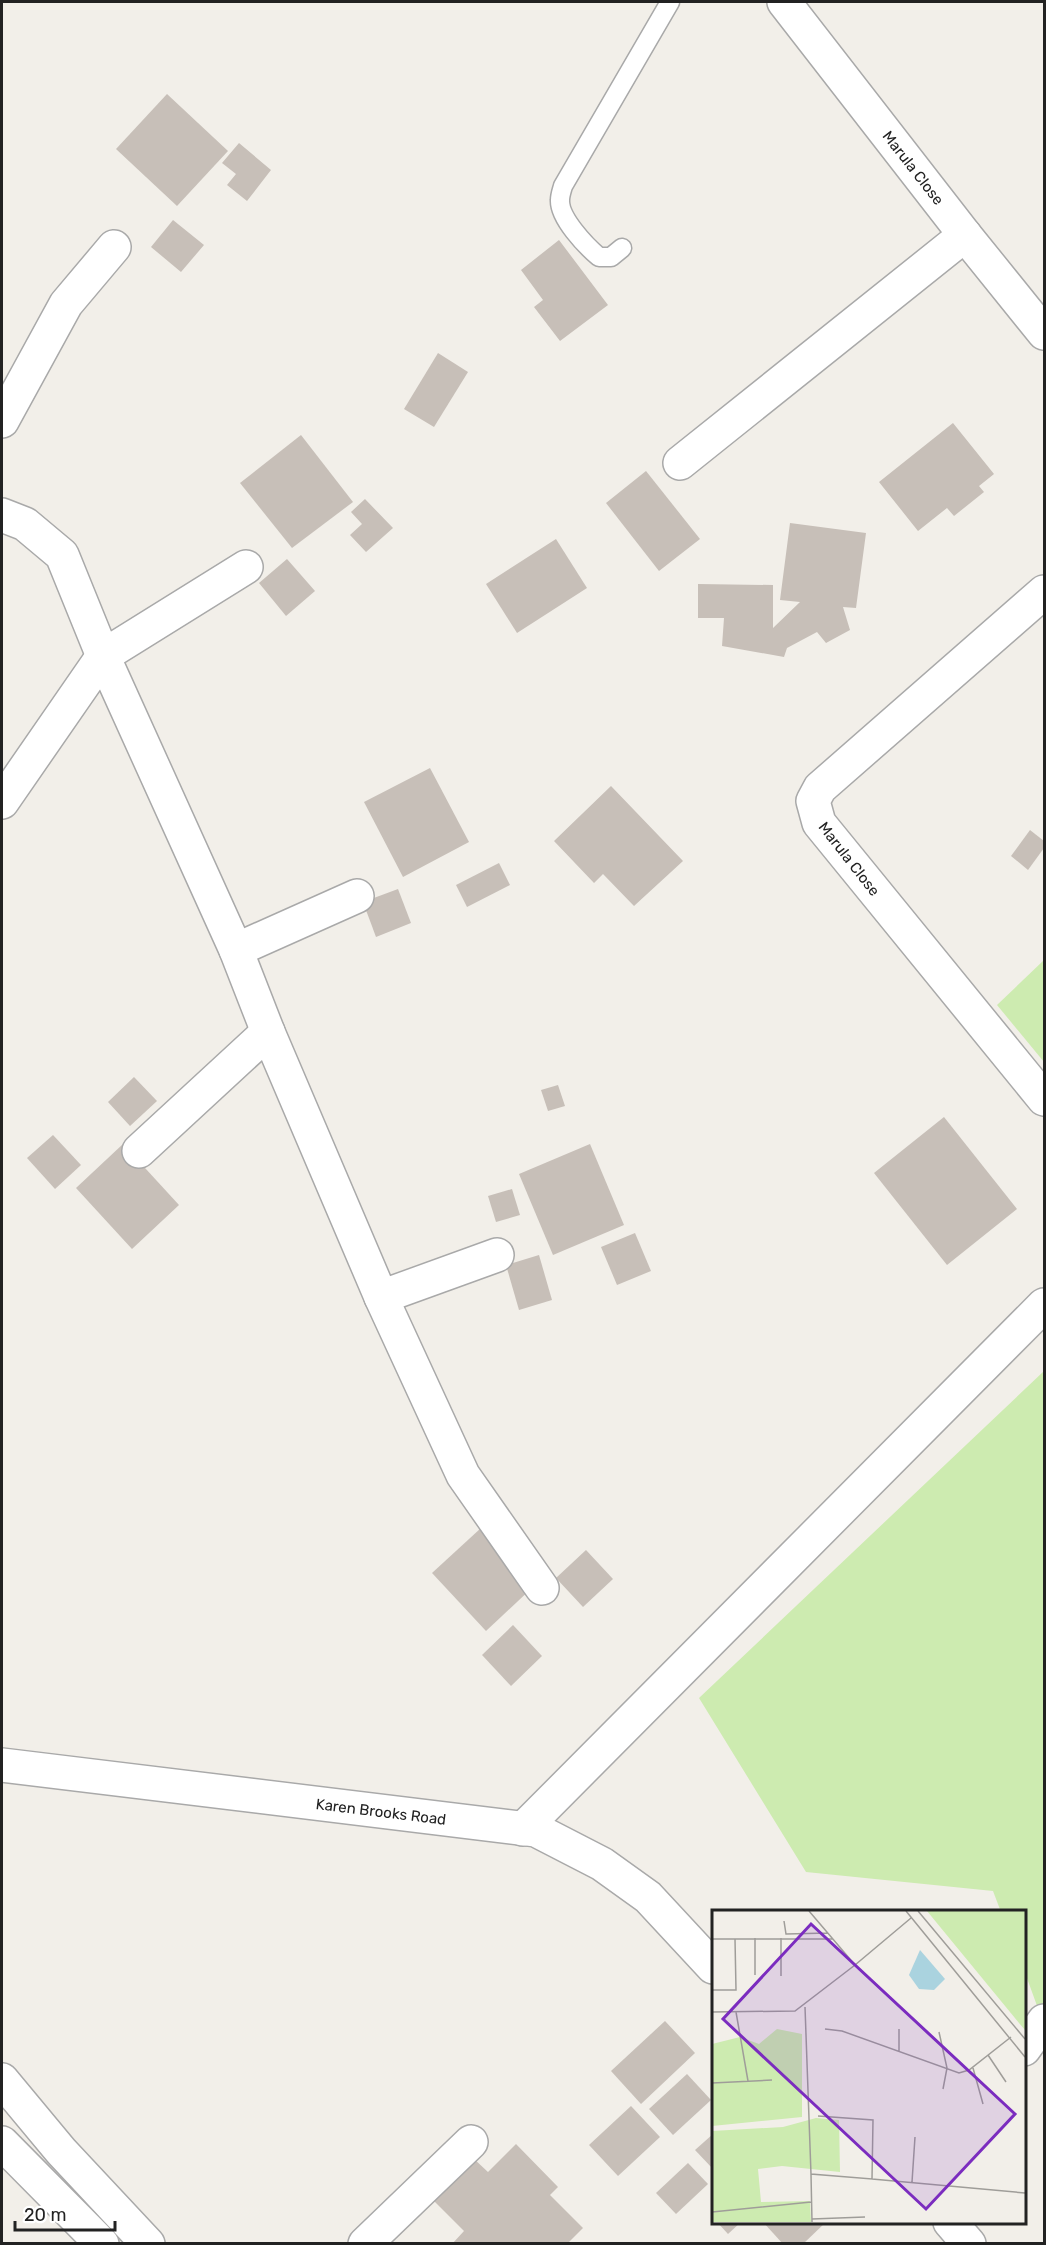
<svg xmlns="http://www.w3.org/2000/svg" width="1046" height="2245" font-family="Rubik,sans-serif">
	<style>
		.grass { fill: #cdebb0 }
		.building { fill: #c7bfb8 }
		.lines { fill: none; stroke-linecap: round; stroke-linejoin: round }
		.service-casing { stroke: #a9a9a9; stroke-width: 21 }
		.minor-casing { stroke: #a9a9a9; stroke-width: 36 }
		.service { stroke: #fff; stroke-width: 18 }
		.minor { stroke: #fff; stroke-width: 33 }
		.labels { text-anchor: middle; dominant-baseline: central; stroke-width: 4.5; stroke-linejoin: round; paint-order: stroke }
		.street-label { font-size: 15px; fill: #222; stroke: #fff }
		.inset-road { fill: none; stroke: #9f9d99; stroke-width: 1.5 }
		.view { fill: #7b2cbf; fill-opacity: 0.15; stroke: #7b2cbf; stroke-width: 3 }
		.inset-edge { fill: none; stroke: #222; stroke-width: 3 }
	</style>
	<rect width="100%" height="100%" fill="#f2efe9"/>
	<g class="grass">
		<path d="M 1044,960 L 1044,1062 L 997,1005 Z"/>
		<path d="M 1044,1371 L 1044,2025 L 1024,1970 L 1024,1912 L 1001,1912 L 993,1891 L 806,1872 L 699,1698 Z"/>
	</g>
	<g class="building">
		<path d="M 167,94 L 228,151 L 177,206 L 116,149 Z"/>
		<path d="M 239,143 L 271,170 L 247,201 L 227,185 L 236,174 L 222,163 Z"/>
		<path d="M 173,220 L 204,245 L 181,272 L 151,247 Z"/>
		<path d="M 559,240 L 608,305 L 560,341 L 534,307 L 543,300 L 521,270 Z"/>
		<path d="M 438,353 L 468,372 L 434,427 L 404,409 Z"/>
		<path d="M 953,423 L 994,474 L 979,486 L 984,492 L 954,516 L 947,508 L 918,531 L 879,482 Z"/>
		<path d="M 301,435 L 353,502 L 292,548 L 240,483 Z"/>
		<path d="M 646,471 L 700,539 L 659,571 L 606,503 Z"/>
		<path d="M 365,499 L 393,528 L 366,552 L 350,535 L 362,524 L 351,512 Z"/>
		<path d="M 790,523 L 866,533 L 856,608 L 843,607 L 850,630 L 826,643 L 817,632 L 787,648 L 784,657 L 722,646 L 724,618 L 698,618 L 698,584 L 773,585 L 773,628 L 800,602 L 780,600 Z"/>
		<path d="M 556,539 L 587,588 L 517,633 L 486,584 Z"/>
		<path d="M 287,559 L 315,591 L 286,616 L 259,583 Z"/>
		<path d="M 430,768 L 469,842 L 403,877 L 364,802 Z"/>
		<path d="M 611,786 L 683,861 L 634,906 L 603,874 L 594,883 L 554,841 Z"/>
		<path d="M 1030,830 L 1044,841 L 1044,848 L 1028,870 L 1011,856 Z"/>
		<path d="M 499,863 L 510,885 L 467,907 L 456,885 Z"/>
		<path d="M 398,889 L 411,923 L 376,937 L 363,902 Z"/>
		<path d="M 134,1077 L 157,1101 L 130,1126 L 108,1102 Z"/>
		<path d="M 558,1085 L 565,1106 L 548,1111 L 541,1090 Z"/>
		<path d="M 944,1117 L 1017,1209 L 947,1265 L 874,1173 Z"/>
		<path d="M 53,1135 L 81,1165 L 55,1189 L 27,1158 Z"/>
		<path d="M 123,1144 L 179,1205 L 132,1249 L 76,1188 Z"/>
		<path d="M 590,1144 L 624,1225 L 553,1255 L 519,1174 Z"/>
		<path d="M 512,1189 L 520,1215 L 496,1222 L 488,1196 Z"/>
		<path d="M 635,1233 L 651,1271 L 617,1285 L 601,1247 Z"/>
		<path d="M 539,1255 L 552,1300 L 519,1310 L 506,1265 Z"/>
		<path d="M 481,1528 L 534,1586 L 486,1631 L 432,1573 Z"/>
		<path d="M 586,1550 L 613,1579 L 583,1607 L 556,1578 Z"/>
		<path d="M 513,1625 L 542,1656 L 511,1686 L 482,1655 Z"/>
		<path d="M 665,2021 L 695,2053 L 641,2104 L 611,2071 Z"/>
		<path d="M 687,2074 L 711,2100 L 673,2135 L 649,2109 Z"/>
		<path d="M 631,2106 L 660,2137 L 618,2176 L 589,2145 Z"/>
		<path d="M 713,2134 L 713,2169 L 695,2150 Z"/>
		<path d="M 516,2144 L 558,2187 L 550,2195 L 583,2228 L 567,2244 L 452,2244 L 464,2231 L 432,2199 L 473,2158 L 488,2172 Z"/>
		<path d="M 688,2163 L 708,2184 L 676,2214 L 656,2193 Z"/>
		<path d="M 717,2222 L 741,2222 L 728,2234 Z"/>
		<path d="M 763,2222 L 826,2222 L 803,2244 L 783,2244 Z"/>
	</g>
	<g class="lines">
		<defs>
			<path id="service" d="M 622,248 L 611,257 L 599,257 C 586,246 559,218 560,200 C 560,195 562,190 563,186 L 670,2"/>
			<g id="minor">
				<path d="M 784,2 L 965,235 L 1044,333"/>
				<path d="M 2,421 L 66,304 L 114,247"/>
				<path d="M 680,463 L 965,235"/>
				<path d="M 2,515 L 25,524 L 62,555 L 103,656 L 236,950 L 268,1032 L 381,1297 L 463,1475 L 542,1588"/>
				<path d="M 1044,592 L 820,788 L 813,801 L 819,823 L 1044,1099"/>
				<path d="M 2,802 L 103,656 L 246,567"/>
				<path d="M 236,950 L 357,896"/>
				<path d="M 139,1151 L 268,1032"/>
				<path d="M 381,1297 L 497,1255"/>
				<path d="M 2,1765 L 536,1830 L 602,1864 L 648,1897 L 713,1967"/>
				<path d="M 523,1829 L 1044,1305"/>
				<path d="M 1024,2049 L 1044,2021"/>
				<path d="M 2,2080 L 61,2151 L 148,2244"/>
				<path d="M 2,2143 L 102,2244"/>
				<path d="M 950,2222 L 969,2244"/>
				<path d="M 365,2244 L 471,2142"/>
			</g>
		</defs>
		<use href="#service" class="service-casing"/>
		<use href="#minor" class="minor-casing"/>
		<use href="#service" class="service"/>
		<use href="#minor" class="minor"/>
	</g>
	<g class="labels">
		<g class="street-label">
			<text transform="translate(913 168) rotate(52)">Marula Close</text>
			<text transform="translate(849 859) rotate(52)">Marula Close</text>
			<text transform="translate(381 1812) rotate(7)">Karen Brooks Road</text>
		</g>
	</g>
	<g transform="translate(712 1910)">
		<rect width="314" height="314" fill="#f2efe9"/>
		<path d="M 215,1 L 313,1 L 313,120 L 307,113 ZM 65,119 L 90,124 L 90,207 L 0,216 L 0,134 L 28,127 L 47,134 ZM 104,208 L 127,210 L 128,262 L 70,256 L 46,259 L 49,292 L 98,291 L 99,312 L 0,312 L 0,221 L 71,217 Z" fill="#cdebb0"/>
		<path d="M 208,40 L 233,69 L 222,80 L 207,79 L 197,65 Z" fill="#aad3df"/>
		<path class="inset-road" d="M 97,1 L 143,55 L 199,8M 194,1 L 313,147M 206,1 L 313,129M 72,11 L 74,24 L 116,23M 69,28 L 69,66M 0,29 L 121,29M 43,65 L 43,28M 0,80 L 24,80 L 23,29M 93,97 L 99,264 L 160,269 L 161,210 L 106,206M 0,102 L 83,101 L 143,55M 24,102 L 36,171M 113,119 L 130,121 L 247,163 L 257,160 L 299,127M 227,122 L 235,158 L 231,179M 187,141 L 187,119M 276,145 L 294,172M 261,158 L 271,194M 0,173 L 60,170M 99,264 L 100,312M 160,269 L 313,283M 200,272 L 203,227M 0,302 L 99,292M 100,309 L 153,307"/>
		<path class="view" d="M 99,14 L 303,204 L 214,299 L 11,109 Z"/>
		<rect width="314" height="314" class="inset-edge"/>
	</g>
	<rect width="1046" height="2245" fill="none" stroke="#222222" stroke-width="6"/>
	<path d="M15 2221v9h100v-9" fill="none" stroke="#222222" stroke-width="3"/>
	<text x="24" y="2221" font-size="18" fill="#222222" stroke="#ffffff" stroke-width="4.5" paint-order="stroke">20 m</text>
</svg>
